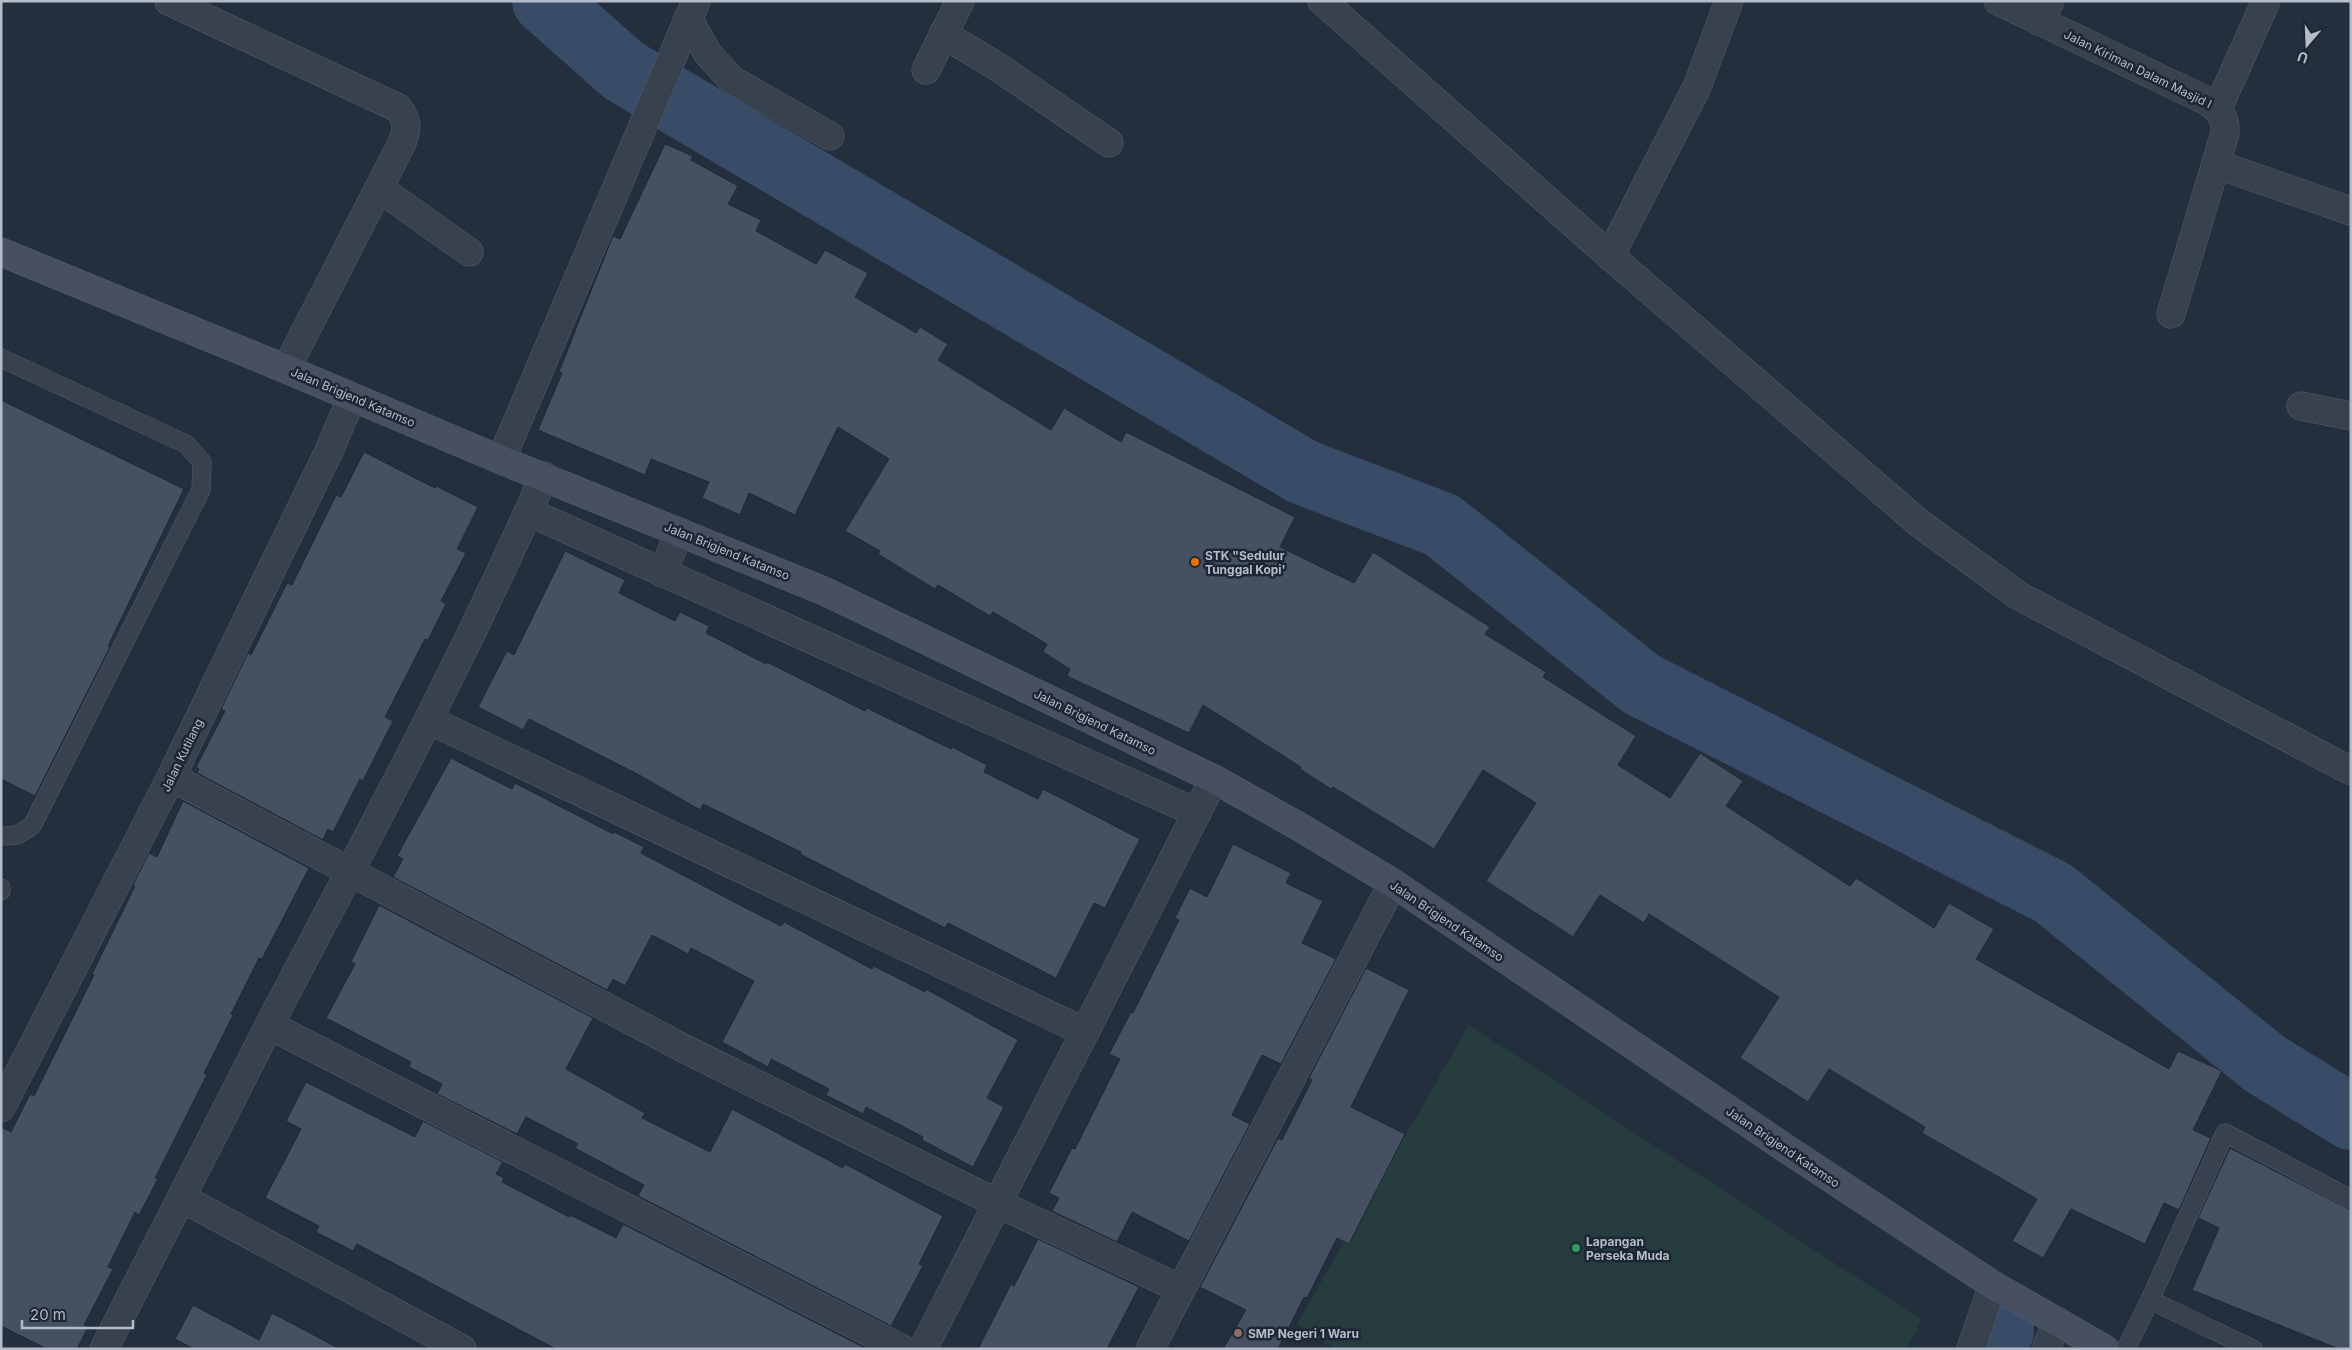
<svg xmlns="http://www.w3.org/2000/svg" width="2352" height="1350" font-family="Inter,sans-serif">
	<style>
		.green { fill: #263c3f }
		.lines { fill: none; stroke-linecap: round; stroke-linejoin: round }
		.river { stroke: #394c67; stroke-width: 66 }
		.building { fill: #455162; stroke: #1f2835 }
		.lane-casing { stroke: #565f6c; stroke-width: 19 }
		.street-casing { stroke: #565f6c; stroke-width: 29 }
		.secondary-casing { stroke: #565f6c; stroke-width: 29 }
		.lane { stroke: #38414e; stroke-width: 18 }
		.street { stroke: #38414e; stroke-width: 28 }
		.secondary { stroke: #465061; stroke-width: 28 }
		.food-dot { fill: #e8710a; stroke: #1d2633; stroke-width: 2 }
		.leisure-dot { fill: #2e9e5b; stroke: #1d2633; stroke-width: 2 }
		.education-dot { fill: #8d6e63; stroke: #1d2633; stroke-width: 2 }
		.labels { text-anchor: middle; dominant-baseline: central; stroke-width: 5; stroke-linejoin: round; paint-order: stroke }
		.street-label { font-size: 12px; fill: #b4bcc9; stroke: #1d2633 }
		.poi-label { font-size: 12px; font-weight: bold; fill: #b4bcc9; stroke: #1d2633; text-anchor: start }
	</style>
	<rect width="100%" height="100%" fill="#242f3e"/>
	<path class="green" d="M 1469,1025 L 1922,1320 L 1906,1349 L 1336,1349 L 1297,1324 Z"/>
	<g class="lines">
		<g class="river">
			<path d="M 545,1 L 624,71 L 1303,472 L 1442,525 L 1641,684 L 2053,893 L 2265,1064 L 2351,1117"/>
			<path d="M 1992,1349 L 2001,1331"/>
		</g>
	</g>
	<g class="building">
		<path d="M 665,144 L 693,156 L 691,160 L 738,186 L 728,204 L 761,220 L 756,231 L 816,264 L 825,250 L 868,273 L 855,297 L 916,333 L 920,327 L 948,344 L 938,360 L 1051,430 L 1064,408 L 1121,442 L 1126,432 L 1295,517 L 1280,547 L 1354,583 L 1373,552 L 1490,627 L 1485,634 L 1546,672 L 1543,677 L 1636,736 L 1618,765 L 1670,798 L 1700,753 L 1743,781 L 1726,806 L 1850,886 L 1856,878 L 1934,928 L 1949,903 L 1994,929 L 1976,959 L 2169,1069 L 2178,1051 L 2222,1071 L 2193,1130 L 2211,1138 L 2179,1210 L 2164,1203 L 2145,1244 L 2071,1209 L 2043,1258 L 2012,1241 L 2037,1199 L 1922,1133 L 1925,1127 L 1829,1069 L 1808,1102 L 1740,1058 L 1779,997 L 1649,914 L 1644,923 L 1600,895 L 1573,937 L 1486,881 L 1536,803 L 1483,770 L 1434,849 L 1333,787 L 1331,789 L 1300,769 L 1301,767 L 1203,705 L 1189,733 L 1067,676 L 1070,669 L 1043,652 L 1047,644 L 993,612 L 990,616 L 938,585 L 935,589 L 878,554 L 880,551 L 845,531 L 889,459 L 838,427 L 795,515 L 749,493 L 740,515 L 702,498 L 709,482 L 651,459 L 645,475 L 538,430 L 562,373 L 559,372 L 577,326 L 613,236 L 620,239 Z"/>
		<path d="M 1,400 L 184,489 L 108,646 L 110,647 L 35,796 L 1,779 Z"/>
		<path d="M 364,452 L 435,488 L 436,486 L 478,507 L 457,549 L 466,553 L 441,601 L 446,604 L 428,640 L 425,639 L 385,717 L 393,721 L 363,781 L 360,779 L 333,832 L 328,829 L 323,840 L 197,773 L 199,769 L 196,767 L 225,711 L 221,709 L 248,653 L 251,655 L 287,583 L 292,585 L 336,495 L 341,497 Z"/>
		<path d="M 565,551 L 625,580 L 619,593 L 675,621 L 680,612 L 709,626 L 706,633 L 766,664 L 767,662 L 865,711 L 867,708 L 951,749 L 952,747 L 987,765 L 984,772 L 1038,799 L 1043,789 L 1140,839 L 1105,908 L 1094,903 L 1056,978 L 948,923 L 945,928 L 800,854 L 801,852 L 703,804 L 700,810 L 641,776 L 529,719 L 523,730 L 478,707 L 507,651 L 514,655 Z"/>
		<path d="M 451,758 L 512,789 L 515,783 L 613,834 L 614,832 L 644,847 L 641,853 L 732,901 L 781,926 L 784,922 L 872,969 L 874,966 L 925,992 L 926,989 L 1018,1040 L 987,1098 L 1004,1107 L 973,1167 L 922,1140 L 923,1137 L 866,1107 L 863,1114 L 826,1095 L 829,1089 L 771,1059 L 768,1067 L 722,1042 L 754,981 L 691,948 L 688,954 L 652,935 L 625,986 L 613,979 L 607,990 L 393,877 L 403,859 L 397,856 Z"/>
		<path d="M 183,801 L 309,868 L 262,959 L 259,958 L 231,1014 L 233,1015 L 204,1073 L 207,1075 L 155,1178 L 158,1179 L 139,1215 L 135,1212 L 108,1267 L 113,1269 L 84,1325 L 88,1327 L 77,1349 L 47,1349 L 1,1326 L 1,1127 L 11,1132 L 30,1094 L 34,1096 L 94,975 L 92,974 L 135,886 L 133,885 L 149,853 L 157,857 Z"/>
		<path d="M 1233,844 L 1291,873 L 1286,883 L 1323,901 L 1302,943 L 1336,959 L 1281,1064 L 1262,1055 L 1232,1115 L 1250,1124 L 1189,1241 L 1132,1212 L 1117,1242 L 1052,1211 L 1059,1198 L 1049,1193 L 1072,1148 L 1075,1149 L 1120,1059 L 1109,1054 L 1131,1012 L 1133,1013 L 1179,920 L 1175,918 L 1190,888 L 1207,897 Z"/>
		<path d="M 379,905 L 593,1018 L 566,1069 L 645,1113 L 642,1118 L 710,1152 L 732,1109 L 843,1168 L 845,1164 L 943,1216 L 919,1264 L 923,1266 L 891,1326 L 638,1196 L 644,1185 L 575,1148 L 578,1144 L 526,1117 L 517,1134 L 437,1094 L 442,1084 L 409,1067 L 411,1062 L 326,1018 L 355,964 L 351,962 Z"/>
		<path d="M 1366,968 L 1409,990 L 1351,1107 L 1405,1134 L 1349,1244 L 1337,1238 L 1307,1298 L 1304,1297 L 1278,1349 L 1223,1349 L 1246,1310 L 1200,1287 L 1278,1138 L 1282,1140 L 1312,1080 L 1309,1078 Z"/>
		<path d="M 306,1082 L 415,1137 L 423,1121 L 503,1162 L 496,1174 L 504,1178 L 502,1182 L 569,1217 L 570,1215 L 616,1238 L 623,1224 L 867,1349 L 556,1349 L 357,1244 L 353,1251 L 316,1232 L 319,1226 L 265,1198 L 301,1129 L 286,1121 Z"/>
		<path d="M 2230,1148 L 2351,1210 L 2351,1349 L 2339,1349 L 2192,1290 L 2219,1228 L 2198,1218 Z"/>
		<path d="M 1038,1239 L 1139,1287 L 1107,1349 L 978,1349 L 1011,1284 L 1014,1286 Z"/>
		<path d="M 193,1305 L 259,1340 L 272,1313 L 340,1349 L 194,1349 L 175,1339 Z"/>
	</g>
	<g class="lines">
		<defs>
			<g id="lane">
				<path d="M 1,358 L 186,444 L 202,462 L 201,490 L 32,826 L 17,835 L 1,836"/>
				<path d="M 1,888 L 1,891"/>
				<path d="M 2150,1300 L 2225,1133 L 2351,1199"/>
				<path d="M 2126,1349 L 2150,1300 L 2253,1349"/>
			</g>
			<g id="street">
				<path d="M 169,1 L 398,108 C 409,121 407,131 401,145 L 286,369"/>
				<path d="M 1322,1 L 1610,256 L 1919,523 L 2019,596 L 2351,771"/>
				<path d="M 1998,1 L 2207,101 C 2220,110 2226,118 2225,133 L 2171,314"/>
				<path d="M 688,18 L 708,54 L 732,80 L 830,136"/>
				<path d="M 2040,22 L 2050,1"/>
				<path d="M 943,34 L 998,67 L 1109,143"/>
				<path d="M 926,70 L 960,1"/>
				<path d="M 2218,108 L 2266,1"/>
				<path d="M 2216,164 L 2351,211"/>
				<path d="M 379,188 L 469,252"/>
				<path d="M 1610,256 L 1697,87 L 1729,1"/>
				<path d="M 2301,406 L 2351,416"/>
				<path d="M 501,460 L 696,1"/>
				<path d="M 529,512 L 1197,813"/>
				<path d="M 662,573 L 680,532"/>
				<path d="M 429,720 L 1085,1032"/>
				<path d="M 171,777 L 683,1048 L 997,1203 L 1181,1289"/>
				<path d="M 269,1025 L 902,1349"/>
				<path d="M 1,1108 L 171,777 L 329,451 L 352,397"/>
				<path d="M 182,1198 L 462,1349"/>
				<path d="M 104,1349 C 162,1237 218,1124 276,1012 C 369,835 464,659 544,476"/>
				<path d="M 923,1349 L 1214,779"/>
				<path d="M 1150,1349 L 1393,883"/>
				<path d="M 1971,1349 L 1993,1285"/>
				<path d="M 2046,1349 L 2057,1321"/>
			</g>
			<path id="secondary" d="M 1,252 L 286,369 L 501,460 L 824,591 L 1214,779 L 1298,826 L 1393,883 L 1785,1148 L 1993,1285 L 2105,1349"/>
		</defs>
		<use href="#lane" class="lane-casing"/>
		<use href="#street" class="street-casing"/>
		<use href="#secondary" class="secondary-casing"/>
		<use href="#lane" class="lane"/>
		<use href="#street" class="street"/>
		<use href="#secondary" class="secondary"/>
	</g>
	<circle class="food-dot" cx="1195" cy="562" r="5"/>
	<circle class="leisure-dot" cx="1576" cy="1248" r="5"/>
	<circle class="education-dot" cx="1238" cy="1333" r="5"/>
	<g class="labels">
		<g class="street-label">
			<text transform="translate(2138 69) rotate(26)">Jalan Kiriman Dalam Masjid I</text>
			<text transform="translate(353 397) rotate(23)">Jalan Brigjend Katamso</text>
			<text transform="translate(727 551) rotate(22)">Jalan Brigjend Katamso</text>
			<text transform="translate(1095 722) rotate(26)">Jalan Brigjend Katamso</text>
			<text transform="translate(182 755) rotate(-64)">Jalan Kutilang</text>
			<text transform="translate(1447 921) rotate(34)">Jalan Brigjend Katamso</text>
			<text transform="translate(1783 1147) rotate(34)">Jalan Brigjend Katamso</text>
		</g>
		<g class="poi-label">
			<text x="1205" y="555">STK "Sedulur<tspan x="1205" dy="14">Tunggal Kopi'</tspan></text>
			<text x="1586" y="1241">Lapangan<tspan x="1586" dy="14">Perseka Muda</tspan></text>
			<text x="1248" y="1333">SMP Negeri 1 Waru</text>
		</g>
	</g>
	<rect width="2352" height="1350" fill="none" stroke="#b4bcc9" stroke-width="5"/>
	<g transform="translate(2307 45) rotate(199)" stroke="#1d2633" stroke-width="4" paint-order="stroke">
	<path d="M0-4L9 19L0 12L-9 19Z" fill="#b4bcc9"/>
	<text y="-8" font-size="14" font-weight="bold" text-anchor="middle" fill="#b4bcc9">U</text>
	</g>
	<path d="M22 1320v8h111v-8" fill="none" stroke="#b4bcc9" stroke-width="2.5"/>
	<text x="30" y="1320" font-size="15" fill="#b4bcc9" stroke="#1d2633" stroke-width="4" paint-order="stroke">20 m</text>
</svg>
